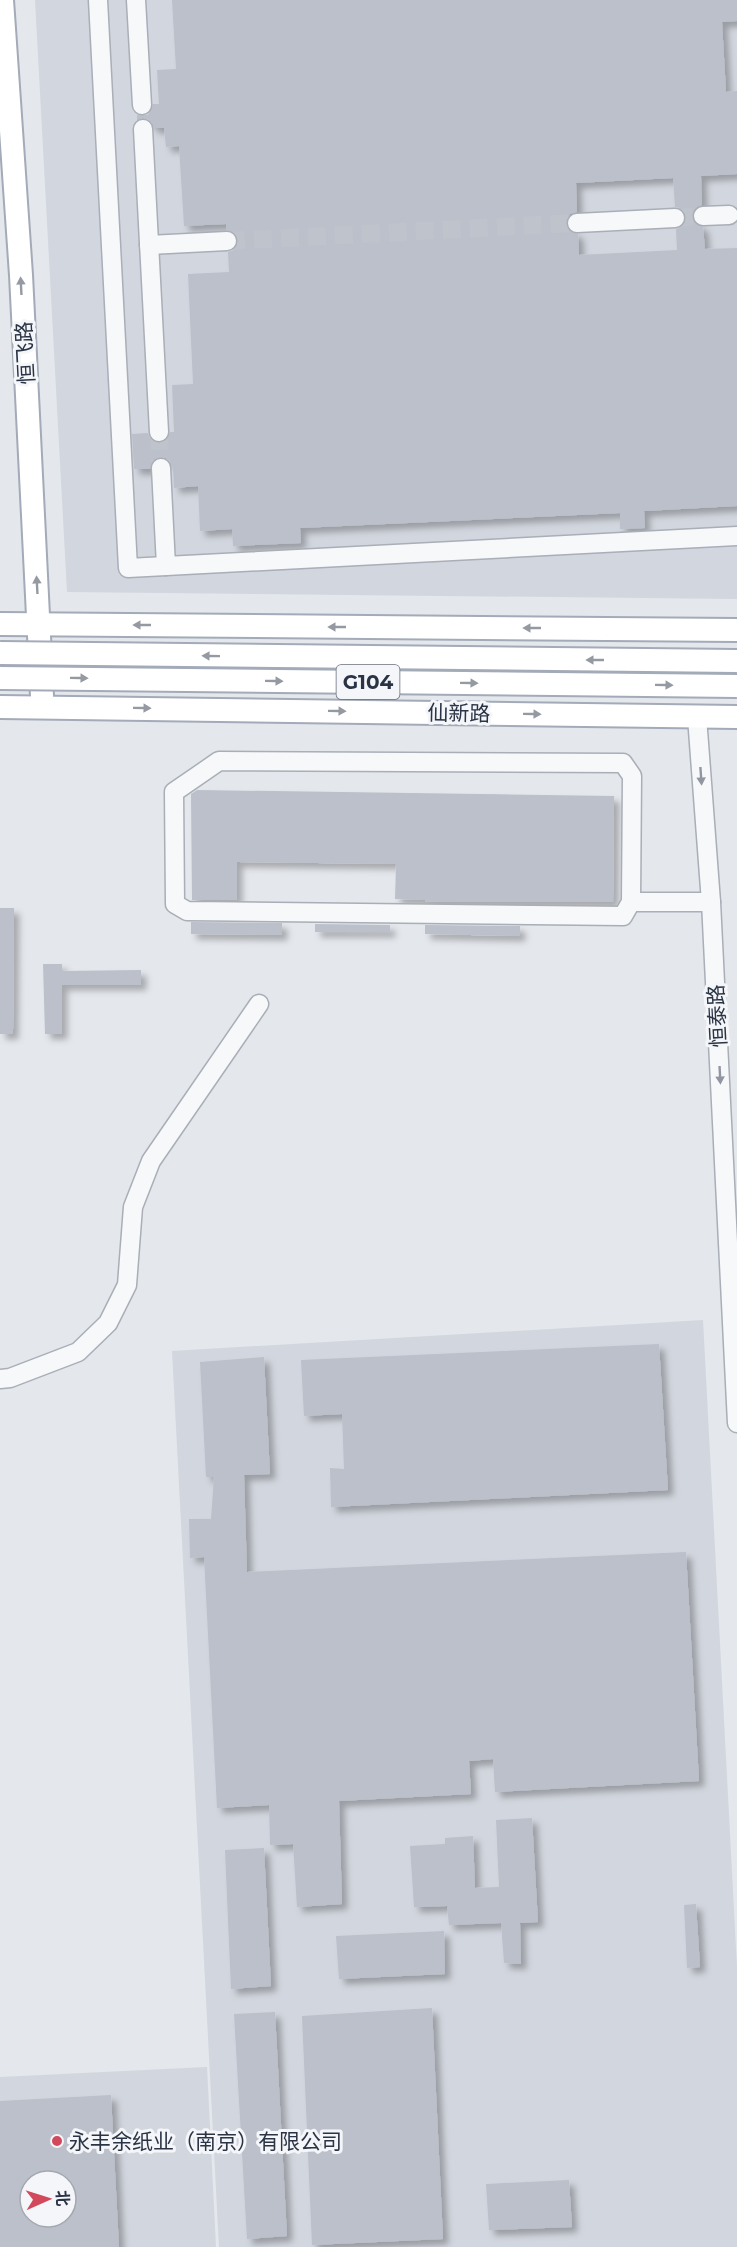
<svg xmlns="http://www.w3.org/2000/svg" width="737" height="2247" font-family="Montserrat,'Noto Sans SC',sans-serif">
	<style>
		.built { fill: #d2d6de; fill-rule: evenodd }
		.building { fill: #bbc0ca; fill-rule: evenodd; filter: url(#shadow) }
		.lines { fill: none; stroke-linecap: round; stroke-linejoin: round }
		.minor-tunnel { stroke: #bfc3cb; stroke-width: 18; stroke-dasharray: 18 9; stroke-linecap: butt }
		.minor-casing { stroke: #a9aeb7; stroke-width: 21 }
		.major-casing { stroke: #a3abb8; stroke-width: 26 }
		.minor { stroke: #f7f8fa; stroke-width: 18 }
		.major { stroke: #fff; stroke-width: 22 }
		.major-bridge-casing { stroke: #a3abb8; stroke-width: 26; stroke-linecap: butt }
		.major-bridge { stroke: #fff; stroke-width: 22 }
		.oneway { fill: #959aa2 }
		.oneway2 { fill: #9196a0 }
		.poi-dot { fill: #d1495b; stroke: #f4f6f9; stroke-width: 2 }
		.labels { text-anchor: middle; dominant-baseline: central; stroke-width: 6; stroke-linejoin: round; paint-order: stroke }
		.shield { fill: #f4f6f9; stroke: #676e7b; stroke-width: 1.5 }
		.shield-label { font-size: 20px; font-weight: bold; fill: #2b3445 }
		.street-label { font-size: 21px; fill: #2b3445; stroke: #f4f6f9 }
		.poi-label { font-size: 21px; fill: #2b3445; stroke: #f4f6f9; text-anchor: start }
	</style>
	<defs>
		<filter id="shadow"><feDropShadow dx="5.5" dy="5.5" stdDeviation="3" flood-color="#0004"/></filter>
	</defs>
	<rect width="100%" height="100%" fill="#e4e7ec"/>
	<g class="built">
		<path d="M 35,0 L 737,0 L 737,599 L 67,592 Z"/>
		<path d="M 703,1320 L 737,1967 L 737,2247 L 219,2247 L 172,1351 Z"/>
		<path d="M 207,2067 L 216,2247 L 0,2247 L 0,2077 ZM 30,2181 L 66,2181 L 66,2217 L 30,2217 Z"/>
	</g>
	<g class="building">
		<path d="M 172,0 L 737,0 L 737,21 L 722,22 L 726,92 L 737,91 L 737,174 L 701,176 L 702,205 L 697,207 L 692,216 L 694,222 L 703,227 L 705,249 L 737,248 L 737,506 L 644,511 L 645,528 L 620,529 L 620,513 L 300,528 L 301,543 L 233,546 L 232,529 L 200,531 L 198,486 L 174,488 L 173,467 L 166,458 L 154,459 L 150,469 L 134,469 L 132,434 L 148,433 L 150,439 L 159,443 L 166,441 L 170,432 L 174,432 L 172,385 L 193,384 L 188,274 L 229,272 L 228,252 L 234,250 L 238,241 L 236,234 L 226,230 L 226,224 L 184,226 L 179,146 L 166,147 L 164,128 L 154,128 L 148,119 L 137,120 L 137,115 L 148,115 L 153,104 L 159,104 L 157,70 L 176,69 ZM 673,178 L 675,207 L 681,208 L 686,217 L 685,224 L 676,229 L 677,250 L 579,255 L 578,234 L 568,230 L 566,223 L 570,214 L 577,212 L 576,183 Z"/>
		<path d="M 197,790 L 614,796 L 613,902 L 425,902 L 425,900 L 395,899 L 396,864 L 237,862 L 237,900 L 192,900 L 191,794 Z"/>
		<path d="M 0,908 L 14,908 L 13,1034 L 0,1034 Z"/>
		<path d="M 191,922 L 282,923 L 282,935 L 191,934 Z"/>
		<path d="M 315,924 L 390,925 L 390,932 L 315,932 Z"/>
		<path d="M 425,925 L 520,926 L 520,936 L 425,934 Z"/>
		<path d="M 43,964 L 62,964 L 62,971 L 141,970 L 141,985 L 62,985 L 62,1034 L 45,1034 Z"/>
		<path d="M 659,1344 L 668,1490 L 331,1507 L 330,1468 L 344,1469 L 342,1414 L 304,1416 L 301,1360 Z"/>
		<path d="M 264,1357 L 270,1474 L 244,1475 L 247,1572 L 686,1552 L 699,1781 L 495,1792 L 493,1759 L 469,1761 L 471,1794 L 339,1801 L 342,1904 L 297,1907 L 293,1844 L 270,1845 L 269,1805 L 217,1808 L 204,1557 L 190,1558 L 189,1519 L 211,1519 L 214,1477 L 206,1477 L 200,1362 Z"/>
		<path d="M 532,1818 L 538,1922 L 520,1923 L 521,1964 L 504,1963 L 501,1923 L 449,1925 L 447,1906 L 414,1907 L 410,1846 L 445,1844 L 445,1838 L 473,1836 L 475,1888 L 499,1887 L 496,1820 Z"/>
		<path d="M 264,1848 L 271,1986 L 231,1989 L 225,1850 Z"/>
		<path d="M 696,1904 L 700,1967 L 687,1968 L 684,1905 Z"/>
		<path d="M 444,1931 L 445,1974 L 339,1979 L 336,1936 Z"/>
		<path d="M 432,2008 L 443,2239 L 312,2245 L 302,2016 Z"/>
		<path d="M 275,2012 L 287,2236 L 247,2239 L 234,2014 Z"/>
		<path d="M 111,2095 L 119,2247 L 0,2247 L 0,2101 ZM 30,2181 L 66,2181 L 66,2217 L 30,2217 Z"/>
		<path d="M 569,2180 L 572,2227 L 489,2230 L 486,2184 Z"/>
	</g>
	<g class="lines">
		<g class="minor-tunnel">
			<path d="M 675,218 L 703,216"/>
			<path d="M 227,241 L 577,223"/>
			<path d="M 159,432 L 161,468"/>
		</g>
		<defs>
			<g id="minor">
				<path d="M 98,0 L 128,568 L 166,566"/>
				<path d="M 136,0 L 142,105"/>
				<path d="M 143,129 L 159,432"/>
				<path d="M 703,216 L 729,215"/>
				<path d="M 577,223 L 675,218"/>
				<path d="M 149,245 L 227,241"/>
				<path d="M 161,468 L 166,566 L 737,536"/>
				<path d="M 697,717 L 711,902 L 737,1423"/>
				<path d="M 631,902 L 632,776 L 623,763 L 219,761 L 174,792 L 175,904 L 187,911 L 623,916 L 631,902 L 711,902"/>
				<path d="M 0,1379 L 10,1378 L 78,1352 L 108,1323 L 127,1285 L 133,1207 L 151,1161 L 259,1004"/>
			</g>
			<g id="major">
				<path d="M 2,0 L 21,275 L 42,696"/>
				<path d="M 0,624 L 737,630"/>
				<path d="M 0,707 L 737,717"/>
			</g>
		</defs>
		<use href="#minor" class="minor-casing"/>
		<use href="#major" class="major-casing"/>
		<use href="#minor" class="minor"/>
		<use href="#major" class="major"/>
		<defs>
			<g id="major-bridge">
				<path d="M 0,653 L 737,661"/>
				<path d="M 0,678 L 737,686"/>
			</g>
		</defs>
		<use href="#major-bridge" class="major-bridge-casing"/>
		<use href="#major-bridge" class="major-bridge"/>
	</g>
	<defs><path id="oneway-solid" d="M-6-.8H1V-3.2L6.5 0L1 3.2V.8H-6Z" transform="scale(1.5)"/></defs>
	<g class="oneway">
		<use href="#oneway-solid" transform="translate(21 286) rotate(-93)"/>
		<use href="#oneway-solid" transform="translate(37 585) rotate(-93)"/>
		<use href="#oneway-solid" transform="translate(142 625) rotate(-180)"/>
		<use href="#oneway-solid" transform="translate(337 627) rotate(-180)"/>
		<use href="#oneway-solid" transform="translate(532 628) rotate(-180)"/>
		<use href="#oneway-solid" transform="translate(211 656) rotate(-179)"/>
		<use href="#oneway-solid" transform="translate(595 660) rotate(-180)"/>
		<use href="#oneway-solid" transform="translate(79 678) rotate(1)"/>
		<use href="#oneway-solid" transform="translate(274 681) rotate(1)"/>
		<use href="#oneway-solid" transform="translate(469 683) rotate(1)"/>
		<use href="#oneway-solid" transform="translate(664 685) rotate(1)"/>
		<use href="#oneway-solid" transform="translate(142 708) rotate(1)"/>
		<use href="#oneway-solid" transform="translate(337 711) rotate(1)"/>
		<use href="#oneway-solid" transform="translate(532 714) rotate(1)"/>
	</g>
	<g class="oneway2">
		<use href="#oneway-solid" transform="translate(701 776) rotate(86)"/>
		<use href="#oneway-solid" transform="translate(720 1075) rotate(87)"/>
	</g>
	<circle class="poi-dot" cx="57" cy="2141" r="6"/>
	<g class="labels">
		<rect class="shield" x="336.5" y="665" width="63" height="34" rx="4.5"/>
		<g class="shield-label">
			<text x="368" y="682">G104</text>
		</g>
		<g class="street-label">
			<text transform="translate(25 353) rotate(-93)">恒飞路</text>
			<text transform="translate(459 713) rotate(1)">仙新路</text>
			<text transform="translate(717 1016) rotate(-93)">恒泰路</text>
		</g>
		<g class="poi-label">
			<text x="69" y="2141">永丰余纸业（南京）有限公司</text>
		</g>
	</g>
	<g transform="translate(48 2199) rotate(87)"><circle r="28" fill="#f4f6f9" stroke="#a4a8b1" stroke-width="1.5"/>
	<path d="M0-4.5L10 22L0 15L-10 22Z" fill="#d1495b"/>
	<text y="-9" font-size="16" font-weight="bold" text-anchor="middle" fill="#2b3445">北</text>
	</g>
</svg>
